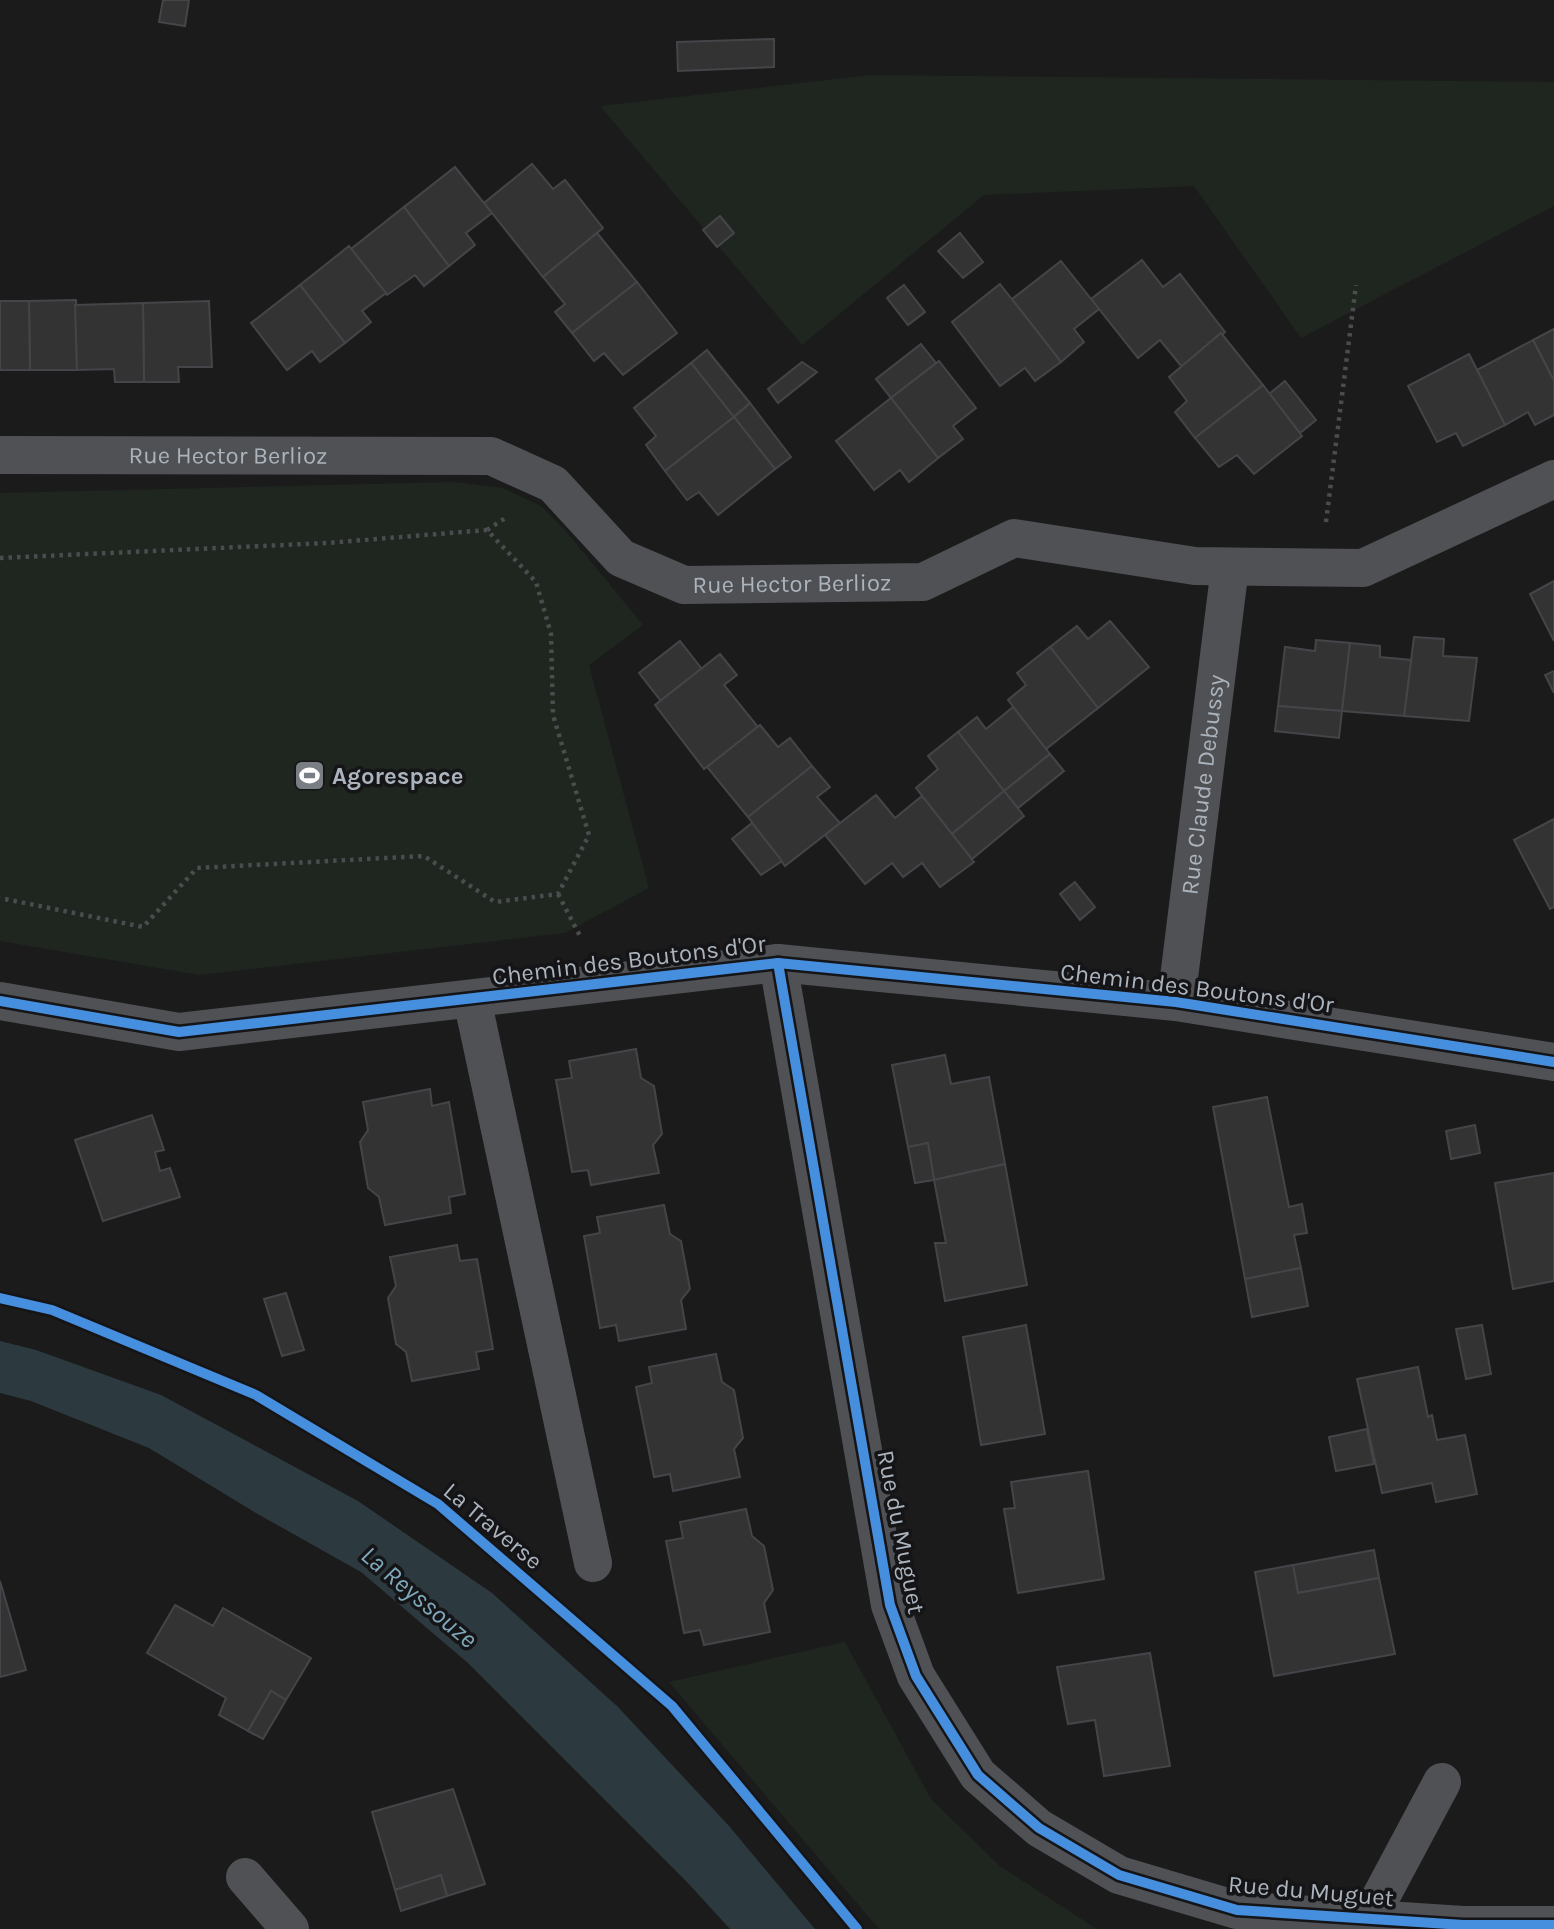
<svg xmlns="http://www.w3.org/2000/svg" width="1554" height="1929" font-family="Karla,sans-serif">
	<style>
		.green { fill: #1e261f }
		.water { fill: #2c3a3f }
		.building { fill: #333334; stroke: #444548; stroke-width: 2 }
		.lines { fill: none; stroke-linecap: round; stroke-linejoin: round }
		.path { stroke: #4b4c4f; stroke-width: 4.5; stroke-dasharray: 3.5 5; stroke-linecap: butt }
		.street { stroke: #4f5154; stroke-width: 38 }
		.cycleway-casing { stroke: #151518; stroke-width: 15 }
		.cycleway { stroke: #468fdf; stroke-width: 10 }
		.labels { text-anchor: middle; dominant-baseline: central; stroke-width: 7; stroke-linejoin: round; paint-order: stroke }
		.street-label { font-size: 24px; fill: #abb3bd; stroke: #151518 }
		.poi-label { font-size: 24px; font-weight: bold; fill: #abb3bd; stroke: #151518; text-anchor: start }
		.water-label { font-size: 26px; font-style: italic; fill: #7fa8bb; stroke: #151518 }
	</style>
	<rect width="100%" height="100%" fill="#1b1b1c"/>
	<g class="green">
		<path d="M 870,75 L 1554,82 L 1554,206 L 1301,338 L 1194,186 L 984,195 L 802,345 L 600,106 Z"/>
		<path d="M 454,482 L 503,488 L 541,506 L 565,530 L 643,625 L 589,665 L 649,888 L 565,933 L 199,975 L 0,941 L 0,493 Z"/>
		<path d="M 845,1642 L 931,1799 L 1000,1866 L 1097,1929 L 879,1929 L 669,1682 Z"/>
	</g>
	<path class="water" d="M 0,1341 L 36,1350 L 161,1395 L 358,1501 L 492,1593 L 618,1707 L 729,1826 L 815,1929 L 730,1929 L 687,1882 L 468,1663 L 361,1572 L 256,1513 L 149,1448 L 31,1401 L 0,1393 Z"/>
	<g class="building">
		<path d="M 163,0 L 189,0 L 185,26 L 159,22 Z"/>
		<path d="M 774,39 L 774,67 L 678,71 L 677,42 Z"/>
		<path d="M 532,164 L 553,189 L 565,180 L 603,228 L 543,277 L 484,203 Z"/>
		<path d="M 455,167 L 492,213 L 466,233 L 475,245 L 449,266 L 404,207 Z"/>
		<path d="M 404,207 L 449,266 L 424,286 L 415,275 L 387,295 L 351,249 Z"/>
		<path d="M 720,216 L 734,233 L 717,247 L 703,230 Z"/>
		<path d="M 597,233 L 637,282 L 572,333 L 555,312 L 565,304 L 543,277 Z"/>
		<path d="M 960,233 L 983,262 L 963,278 L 938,251 Z"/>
		<path d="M 349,246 L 386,293 L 362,311 L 371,322 L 345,343 L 300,285 Z"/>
		<path d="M 1142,260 L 1163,287 L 1180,274 L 1225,332 L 1182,367 L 1160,340 L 1138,358 L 1091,299 Z"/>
		<path d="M 1061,261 L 1099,309 L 1074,329 L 1084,342 L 1061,362 L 1012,299 Z"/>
		<path d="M 637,282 L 677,333 L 623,375 L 604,353 L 594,361 L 572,333 Z"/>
		<path d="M 1000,284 L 1061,362 L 1035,381 L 1025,368 L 1000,386 L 952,322 Z"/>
		<path d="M 300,285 L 345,343 L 320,362 L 312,351 L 287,370 L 251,323 Z"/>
		<path d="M 904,285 L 925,312 L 908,325 L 887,298 Z"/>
		<path d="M 76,300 L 77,370 L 30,370 L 29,301 Z"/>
		<path d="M 0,301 L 29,301 L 30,370 L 0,370 Z"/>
		<path d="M 209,301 L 212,367 L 178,367 L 179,382 L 144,382 L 143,303 Z"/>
		<path d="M 143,303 L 144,382 L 115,382 L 114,369 L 77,370 L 75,305 Z"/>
		<path d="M 1554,329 L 1554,381 L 1533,340 Z"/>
		<path d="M 1221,333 L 1263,385 L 1195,438 L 1175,412 L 1187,401 L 1169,377 Z"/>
		<path d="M 1533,340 L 1554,381 L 1554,415 L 1535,425 L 1528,412 L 1505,425 L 1477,370 Z"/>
		<path d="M 921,344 L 936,363 L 891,398 L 876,379 Z"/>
		<path d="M 707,350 L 750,403 L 734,417 L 691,363 Z"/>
		<path d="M 1469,354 L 1505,425 L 1463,446 L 1456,433 L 1437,442 L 1408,386 Z"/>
		<path d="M 939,361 L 976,408 L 953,426 L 963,439 L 938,458 L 891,398 Z"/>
		<path d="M 802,362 L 817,372 L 778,403 L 768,389 Z"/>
		<path d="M 691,363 L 734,417 L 665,471 L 646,445 L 656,436 L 634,408 Z"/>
		<path d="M 1285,381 L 1316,420 L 1300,433 L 1269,394 Z"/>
		<path d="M 1263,385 L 1302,436 L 1254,474 L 1237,455 L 1219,467 L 1195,438 Z"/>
		<path d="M 891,398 L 938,458 L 909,482 L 900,470 L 874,490 L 836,441 Z"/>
		<path d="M 750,403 L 791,457 L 775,469 L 734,417 Z"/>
		<path d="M 734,417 L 775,469 L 718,515 L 699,492 L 687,500 L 665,471 Z"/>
		<path d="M 1554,581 L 1554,641 L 1530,594 Z"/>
		<path d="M 1110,621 L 1149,667 L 1098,708 L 1050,647 L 1077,626 L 1088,639 Z"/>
		<path d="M 1414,637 L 1444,639 L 1443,656 L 1477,658 L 1469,721 L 1404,716 Z"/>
		<path d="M 1316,640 L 1350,643 L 1342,711 L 1278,706 L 1285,647 L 1315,651 Z"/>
		<path d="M 680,641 L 702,669 L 661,701 L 639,673 Z"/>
		<path d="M 1350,643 L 1380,646 L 1380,657 L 1411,660 L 1404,716 L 1342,711 Z"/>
		<path d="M 1050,647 L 1098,708 L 1046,749 L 1008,700 L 1026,685 L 1017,673 Z"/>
		<path d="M 720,654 L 737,675 L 724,685 L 758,727 L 704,769 L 655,705 Z"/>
		<path d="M 1554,671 L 1554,693 L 1545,675 Z"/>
		<path d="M 1278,706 L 1342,711 L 1339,738 L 1275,731 Z"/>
		<path d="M 1013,707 L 1050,754 L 1004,791 L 958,732 L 977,717 L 986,729 Z"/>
		<path d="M 760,725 L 778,747 L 790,738 L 812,766 L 748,817 L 707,767 Z"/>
		<path d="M 958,732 L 1004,791 L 952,834 L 916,788 L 938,769 L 928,756 Z"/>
		<path d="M 1050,754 L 1064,771 L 1018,808 L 1004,791 Z"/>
		<path d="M 812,766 L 830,787 L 817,797 L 840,823 L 785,866 L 748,817 Z"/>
		<path d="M 1004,791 L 1024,816 L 972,859 L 952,834 Z"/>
		<path d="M 876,795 L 895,818 L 922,796 L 974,862 L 940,887 L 922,863 L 903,877 L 892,863 L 865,884 L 825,835 Z"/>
		<path d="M 1554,819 L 1554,907 L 1550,909 L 1514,840 Z"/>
		<path d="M 752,823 L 782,861 L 761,875 L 732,839 Z"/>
		<path d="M 1075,882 L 1095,907 L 1080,920 L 1060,894 Z"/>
		<path d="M 636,1049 L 641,1078 L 654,1086 L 662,1134 L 653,1145 L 659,1173 L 591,1185 L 588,1170 L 572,1172 L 556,1080 L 572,1078 L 569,1061 Z"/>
		<path d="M 945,1055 L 951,1084 L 989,1077 L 1005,1164 L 934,1180 L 928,1143 L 908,1147 L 892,1065 Z"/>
		<path d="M 430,1089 L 432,1106 L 449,1102 L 465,1194 L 449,1197 L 451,1213 L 385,1225 L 379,1197 L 368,1188 L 360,1142 L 368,1130 L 363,1102 Z"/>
		<path d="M 1267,1097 L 1289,1207 L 1302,1204 L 1307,1233 L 1294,1235 L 1301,1268 L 1245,1279 L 1213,1107 Z"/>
		<path d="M 152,1115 L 164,1150 L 155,1152 L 160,1171 L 170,1168 L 180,1197 L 103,1221 L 75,1140 Z"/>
		<path d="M 1475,1125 L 1480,1153 L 1451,1159 L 1446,1131 Z"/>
		<path d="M 928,1143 L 934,1180 L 915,1183 L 908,1147 Z"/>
		<path d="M 1005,1164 L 1027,1285 L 945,1301 L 935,1243 L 946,1243 L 934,1180 Z"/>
		<path d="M 1554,1173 L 1554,1281 L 1513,1289 L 1495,1183 Z"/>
		<path d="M 664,1205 L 670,1234 L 681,1241 L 690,1289 L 681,1300 L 686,1329 L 619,1341 L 616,1325 L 600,1328 L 584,1236 L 600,1233 L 597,1217 Z"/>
		<path d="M 457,1245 L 460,1261 L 477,1259 L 493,1349 L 476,1352 L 479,1369 L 412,1381 L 406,1352 L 396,1344 L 388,1298 L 396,1286 L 390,1257 Z"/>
		<path d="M 1301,1268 L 1308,1306 L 1252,1317 L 1245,1279 Z"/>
		<path d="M 286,1293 L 304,1350 L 282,1356 L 264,1299 Z"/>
		<path d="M 1026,1325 L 1045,1434 L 981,1445 L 963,1337 Z"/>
		<path d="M 1482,1325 L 1491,1374 L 1466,1379 L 1456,1329 Z"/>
		<path d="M 716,1354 L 722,1382 L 734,1390 L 743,1438 L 734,1449 L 740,1477 L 673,1491 L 670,1474 L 654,1477 L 636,1387 L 652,1383 L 649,1367 Z"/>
		<path d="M 1418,1367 L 1428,1417 L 1432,1415 L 1437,1440 L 1465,1435 L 1477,1494 L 1436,1502 L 1432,1483 L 1382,1493 L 1357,1379 Z"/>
		<path d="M 1367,1429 L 1374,1464 L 1336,1471 L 1329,1437 Z"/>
		<path d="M 1088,1471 L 1104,1579 L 1018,1593 L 1004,1509 L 1015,1508 L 1011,1482 Z"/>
		<path d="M 746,1509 L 752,1536 L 764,1546 L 773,1590 L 764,1603 L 770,1632 L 704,1645 L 700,1630 L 684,1633 L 666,1541 L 683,1538 L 680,1522 Z"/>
		<path d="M 1374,1550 L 1379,1578 L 1298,1593 L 1293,1565 Z"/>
		<path d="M 1293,1565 L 1298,1593 L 1379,1578 L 1395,1654 L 1274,1676 L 1255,1572 Z"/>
		<path d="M 0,1581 L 26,1670 L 0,1677 Z"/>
		<path d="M 175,1605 L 213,1626 L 223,1608 L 311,1658 L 286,1700 L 271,1691 L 248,1731 L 219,1715 L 226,1698 L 147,1653 Z"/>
		<path d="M 1150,1653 L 1170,1766 L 1104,1776 L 1095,1720 L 1068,1724 L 1057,1667 Z"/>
		<path d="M 271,1691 L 286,1700 L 263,1739 L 248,1731 Z"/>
		<path d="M 453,1789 L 485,1884 L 447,1896 L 441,1875 L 395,1890 L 372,1812 Z"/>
		<path d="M 441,1875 L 447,1896 L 401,1911 L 395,1890 Z"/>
	</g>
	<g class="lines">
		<g class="path">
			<path d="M 1326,522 L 1356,285"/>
			<path d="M 487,530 L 507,517"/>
			<path d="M 0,558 L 327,543 L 487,530 L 536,582 L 551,634 L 553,715 L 589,835 L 558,894 L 495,902 L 424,856 L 197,868 L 143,927 L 0,898"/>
			<path d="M 558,894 L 580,936"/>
		</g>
		<g class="street">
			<path id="s1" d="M 0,455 L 491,456 L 553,484 L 621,558 L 684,585 L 923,582 L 1014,538 L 1195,566 L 1363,568 L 1554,479"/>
			<path d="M 778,963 L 890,1605 L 916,1676 L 978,1775 L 1039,1828 L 1119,1875 L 1237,1910 L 1463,1925 L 1554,1925"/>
			<path d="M 472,999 L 593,1563"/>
			<path d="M 0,1001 L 179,1032 L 778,963 L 1176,1002 L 1554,1062"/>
			<path id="s2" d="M 1176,1002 L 1230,567"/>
			<path d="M 245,1877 L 290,1929"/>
			<path d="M 1369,1919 L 1442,1782"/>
		</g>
		<defs>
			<g id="cycleway">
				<path d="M 778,963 L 890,1605 L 916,1676 L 978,1775 L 1039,1828 L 1119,1875 L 1237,1910 L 1463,1925 L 1554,1925"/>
				<path d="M 0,1001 L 179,1032 L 778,963 L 1176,1002 L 1554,1062"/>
				<path d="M 0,1298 L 52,1310 L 256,1395 L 438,1504 L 672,1706 L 857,1929"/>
			</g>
		</defs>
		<use href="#cycleway" class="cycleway-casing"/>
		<use href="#cycleway" class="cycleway"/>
	</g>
	<defs>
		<symbol id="stadium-square" viewBox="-11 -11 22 22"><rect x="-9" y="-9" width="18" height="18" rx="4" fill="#797e85" stroke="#151518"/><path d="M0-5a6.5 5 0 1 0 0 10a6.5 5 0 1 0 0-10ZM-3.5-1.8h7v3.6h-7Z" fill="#fff"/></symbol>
	</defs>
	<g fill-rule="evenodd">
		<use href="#stadium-square" x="292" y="758" width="35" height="35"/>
	</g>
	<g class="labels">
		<g class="street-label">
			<text stroke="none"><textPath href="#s1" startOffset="228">Rue Hector Berlioz</textPath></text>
			<text stroke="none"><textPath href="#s1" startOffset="836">Rue Hector Berlioz</textPath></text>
			<text stroke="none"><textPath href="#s2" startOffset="219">Rue Claude Debussy</textPath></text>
			<text transform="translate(629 960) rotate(-7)">Chemin des Boutons d'Or</text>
			<text transform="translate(1197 988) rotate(7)">Chemin des Boutons d'Or</text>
			<text transform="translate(493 1526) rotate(40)">La Traverse</text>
			<text transform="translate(901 1532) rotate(79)">Rue du Muguet</text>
			<text transform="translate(1311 1891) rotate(5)">Rue du Muguet</text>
		</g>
		<g class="poi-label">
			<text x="332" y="776">Agorespace</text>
		</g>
		<g class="water-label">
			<text transform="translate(419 1597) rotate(40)">La Reyssouze</text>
		</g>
	</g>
</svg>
